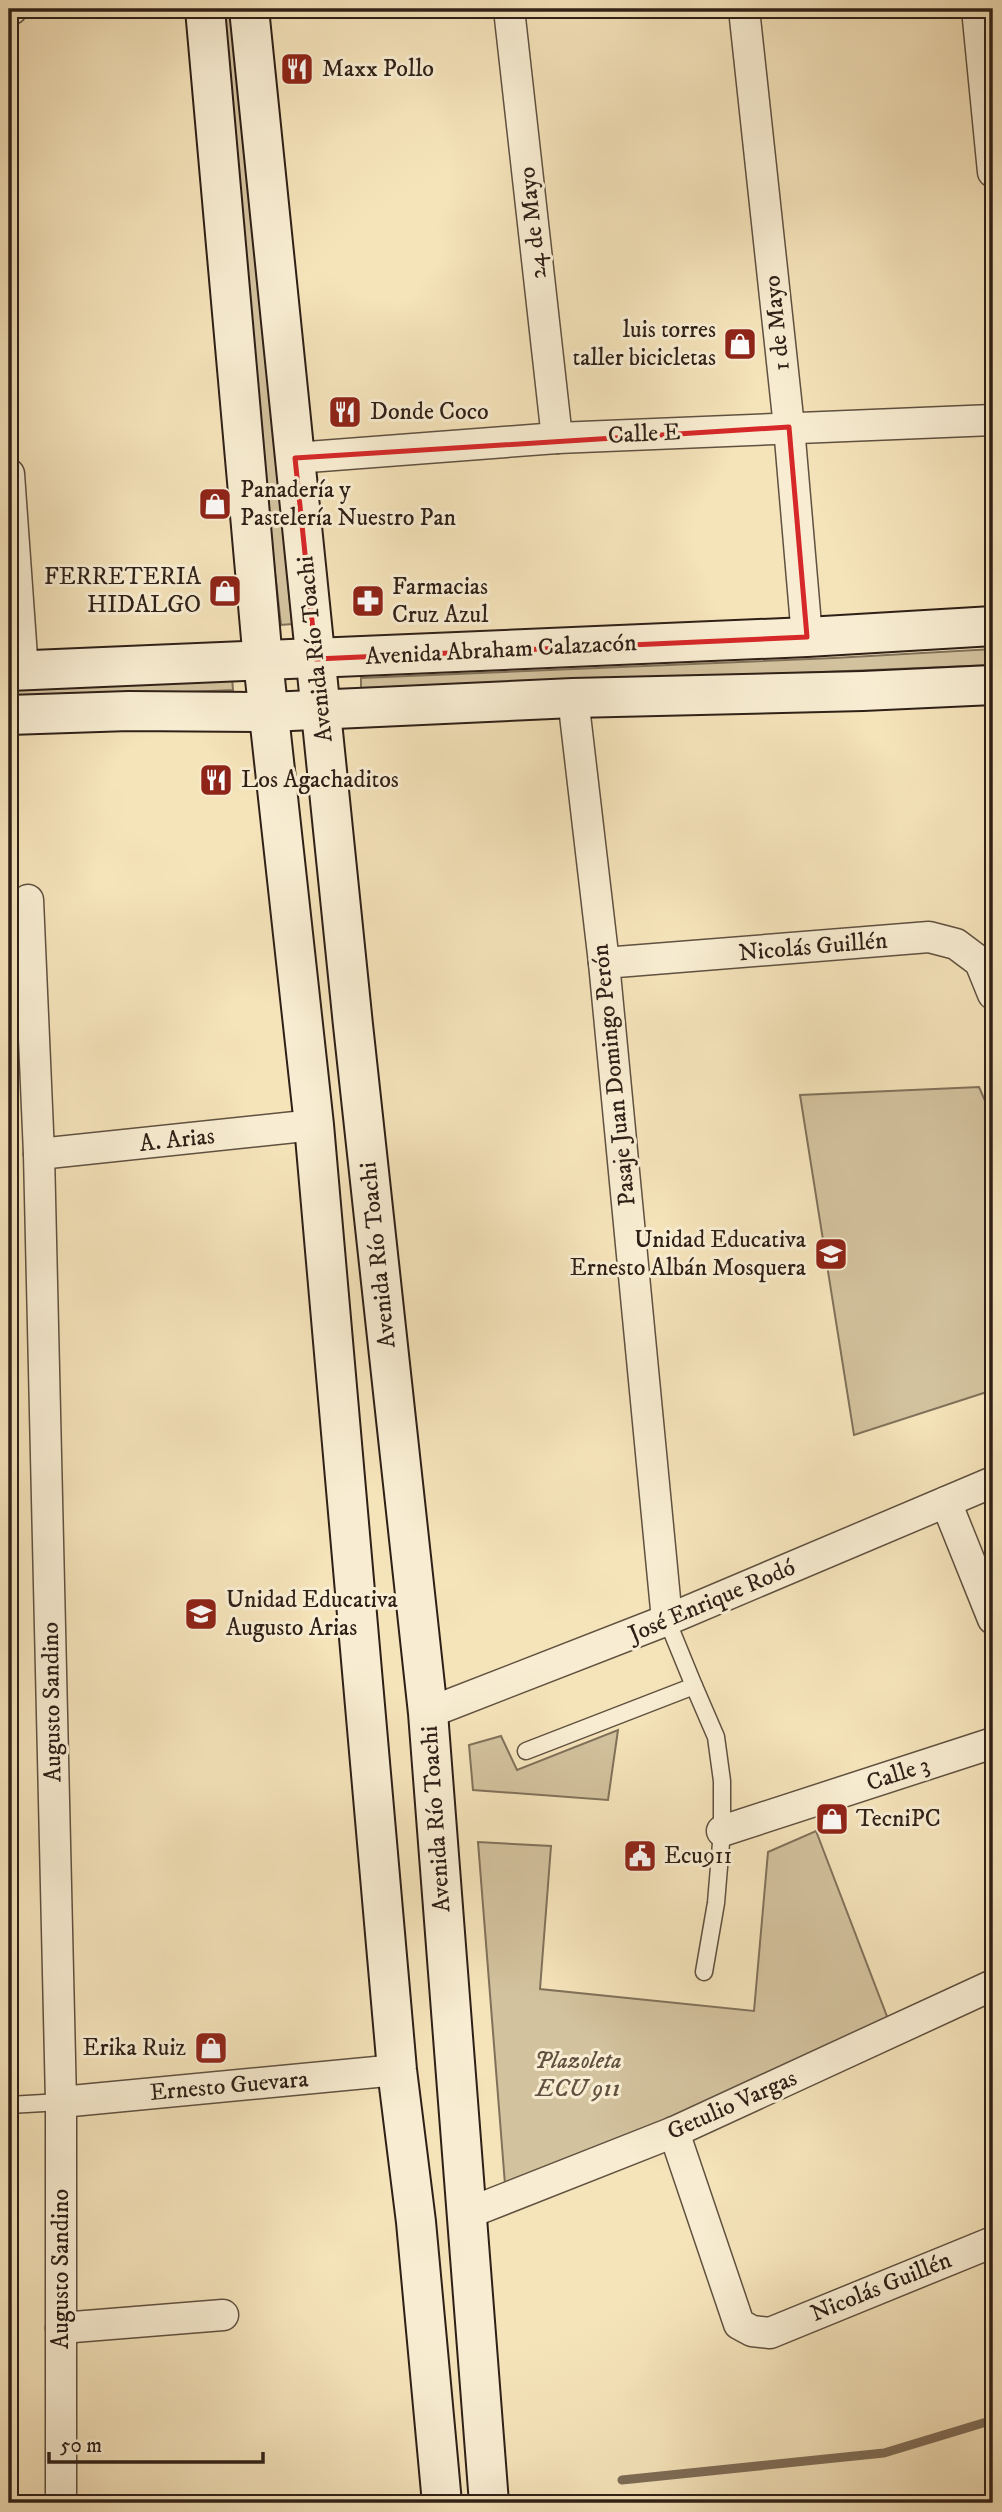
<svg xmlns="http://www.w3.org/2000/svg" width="1002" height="2512" font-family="'IM FELL DW Pica',serif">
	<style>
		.green { fill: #d3c29e; stroke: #81715a; stroke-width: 2 }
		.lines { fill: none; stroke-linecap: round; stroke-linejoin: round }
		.stream { stroke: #7e6d58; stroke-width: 9 }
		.service-casing { stroke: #605140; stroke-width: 19 }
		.minor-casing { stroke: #605140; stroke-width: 33 }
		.secondary-casing { stroke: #2f2017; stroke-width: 42 }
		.service { stroke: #f8edd2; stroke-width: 16 }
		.minor { stroke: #f8edd2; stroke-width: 30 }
		.secondary { stroke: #f8edd2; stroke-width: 38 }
		.marked { fill: none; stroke: #d62828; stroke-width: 5; stroke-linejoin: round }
		.labels { text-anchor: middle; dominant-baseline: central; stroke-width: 6; stroke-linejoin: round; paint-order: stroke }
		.poi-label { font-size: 24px; fill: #2f2017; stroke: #f8edd2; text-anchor: start }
		.street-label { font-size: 24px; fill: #2f2017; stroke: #f8edd2 }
		.park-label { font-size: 24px; font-style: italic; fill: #605140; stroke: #f8edd2 }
	</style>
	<rect width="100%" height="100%" fill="#f5e3ba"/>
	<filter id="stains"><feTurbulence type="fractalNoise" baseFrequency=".00286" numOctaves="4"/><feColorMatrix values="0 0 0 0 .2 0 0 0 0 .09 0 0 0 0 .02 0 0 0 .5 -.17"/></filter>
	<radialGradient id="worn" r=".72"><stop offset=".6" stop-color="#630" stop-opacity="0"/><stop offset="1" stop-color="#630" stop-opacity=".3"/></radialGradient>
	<g class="green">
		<path d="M 220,9 L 233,9 L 292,624 L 281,625 L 262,458 Z"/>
		<path d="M 993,649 L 993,665 L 361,691 L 361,678 L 834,658 Z"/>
		<path d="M 232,677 L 233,690 L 9,700 L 9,688 Z"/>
		<path d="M 979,1087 L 993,1119 L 993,1390 L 854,1435 L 800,1095 Z"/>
		<path d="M 618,1730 L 608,1800 L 473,1790 L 469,1745 L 501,1736 L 517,1770 Z"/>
		<path d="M 816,1831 L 888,2019 L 506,2197 L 478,1842 L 551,1846 L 540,1989 L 754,2011 L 768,1852 Z"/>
	</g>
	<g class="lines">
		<path class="stream" d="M 622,2480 L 884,2453 L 993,2420"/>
		<defs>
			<g id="service">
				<path d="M 694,1686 L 716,1737 L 722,1781 L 722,1831 L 716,1903 L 704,1972"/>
				<path d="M 526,1751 L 694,1686 L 667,1620"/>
				<path d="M 9,2105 L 61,2102"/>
			</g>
			<g id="minor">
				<path d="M 9,9 L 12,9"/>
				<path d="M 509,9 L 557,438"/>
				<path d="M 744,9 L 789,427 L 807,637"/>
				<path d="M 977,9 L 993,172"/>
				<path d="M 295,458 L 557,438 L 993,420"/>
				<path d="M 9,474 L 23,671"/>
				<path d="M 573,698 L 604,963 L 667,1620"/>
				<path d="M 28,900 L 39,1154 L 61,2102 L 61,2503"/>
				<path d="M 604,963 L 929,937 L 956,944 L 980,962 L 993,994"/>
				<path d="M 39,1154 L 314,1125"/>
				<path d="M 946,1502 L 993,1619"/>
				<path d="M 428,1713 L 667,1620 L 993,1482"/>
				<path d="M 722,1831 L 993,1743"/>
				<path d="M 61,2102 L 397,2070"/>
				<path d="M 674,2132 L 739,2324 L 752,2331 L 770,2333 L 993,2242"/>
				<path d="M 466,2214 L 674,2132 L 993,1985"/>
				<path d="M 61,2328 L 223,2315"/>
			</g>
			<g id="secondary">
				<path d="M 205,9 L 263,661 L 314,1125 L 397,2070 L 416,2222 L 442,2503"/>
				<path d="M 249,9 L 353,1025 L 428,1713 L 489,2503"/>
				<path d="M 9,671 L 807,637 L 993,626"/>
				<path d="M 9,715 L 129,711 L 269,712 L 573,698 L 863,691 L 993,685"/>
			</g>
		</defs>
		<use href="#service" class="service-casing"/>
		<use href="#minor" class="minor-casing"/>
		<use href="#secondary" class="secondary-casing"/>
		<use href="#service" class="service"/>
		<use href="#minor" class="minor"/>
		<use href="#secondary" class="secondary"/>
	</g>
	<path class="marked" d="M 789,427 L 807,637 L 316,659 L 295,458 Z"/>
	<defs>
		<symbol id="restaurant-square" viewBox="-11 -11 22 22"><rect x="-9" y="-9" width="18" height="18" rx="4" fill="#8f2418" stroke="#f8edd2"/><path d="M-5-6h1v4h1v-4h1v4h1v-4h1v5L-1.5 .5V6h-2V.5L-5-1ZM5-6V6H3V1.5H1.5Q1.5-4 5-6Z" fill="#fff"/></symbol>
		<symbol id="shop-square" viewBox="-11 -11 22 22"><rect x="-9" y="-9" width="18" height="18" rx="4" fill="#8f2418" stroke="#f8edd2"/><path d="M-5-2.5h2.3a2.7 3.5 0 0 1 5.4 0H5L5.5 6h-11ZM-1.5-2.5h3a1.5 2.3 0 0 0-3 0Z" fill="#fff"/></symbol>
		<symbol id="pharmacy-square" viewBox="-11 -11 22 22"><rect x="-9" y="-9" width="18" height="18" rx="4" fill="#8f2418" stroke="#f8edd2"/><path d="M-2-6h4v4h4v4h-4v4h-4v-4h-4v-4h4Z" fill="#fff"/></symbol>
		<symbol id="school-square" viewBox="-11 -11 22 22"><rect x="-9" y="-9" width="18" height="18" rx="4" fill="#8f2418" stroke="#f8edd2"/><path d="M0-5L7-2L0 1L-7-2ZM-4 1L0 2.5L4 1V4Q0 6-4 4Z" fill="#fff"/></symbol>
		<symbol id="civic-square" viewBox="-11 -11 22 22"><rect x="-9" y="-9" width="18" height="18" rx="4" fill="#8f2418" stroke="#f8edd2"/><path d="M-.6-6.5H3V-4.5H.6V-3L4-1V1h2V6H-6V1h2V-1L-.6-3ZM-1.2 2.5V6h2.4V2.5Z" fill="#fff"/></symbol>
	</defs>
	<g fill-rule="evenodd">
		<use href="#restaurant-square" x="278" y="50" width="38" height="38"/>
		<use href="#shop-square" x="721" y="325" width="38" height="38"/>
		<use href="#restaurant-square" x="326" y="393" width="38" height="38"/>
		<use href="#shop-square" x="196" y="485" width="38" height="38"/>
		<use href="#shop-square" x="206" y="572" width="38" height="38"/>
		<use href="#pharmacy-square" x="349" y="582" width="38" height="38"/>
		<use href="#restaurant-square" x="197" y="761" width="38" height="38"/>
		<use href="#school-square" x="812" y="1235" width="38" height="38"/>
		<use href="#school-square" x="182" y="1595" width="38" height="38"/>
		<use href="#shop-square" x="813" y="1800" width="38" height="38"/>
		<use href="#civic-square" x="621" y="1837" width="38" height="38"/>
		<use href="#shop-square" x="192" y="2029" width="38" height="38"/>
	</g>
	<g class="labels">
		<g class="poi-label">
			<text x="322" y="69">Maxx Pollo</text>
			<text x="716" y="330" text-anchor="end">luis torres<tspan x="716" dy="28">taller bicicletas</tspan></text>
			<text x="370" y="412">Donde Coco</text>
			<text x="240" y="490">Panadería y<tspan x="240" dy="28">Pastelería Nuestro Pan</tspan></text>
			<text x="201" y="577" text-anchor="end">FERRETERIA<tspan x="201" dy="28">HIDALGO</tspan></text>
			<text x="392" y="587">Farmacias<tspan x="392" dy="28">Cruz Azul</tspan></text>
			<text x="241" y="780">Los Agachaditos</text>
			<text x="806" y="1240" text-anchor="end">Unidad Educativa<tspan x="806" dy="28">Ernesto Albán Mosquera</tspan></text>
			<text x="226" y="1600">Unidad Educativa<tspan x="226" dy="28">Augusto Arias</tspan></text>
			<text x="856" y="1819">TecniPC</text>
			<text x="664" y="1856">Ecu911</text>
			<text x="186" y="2048" text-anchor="end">Erika Ruiz</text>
		</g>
		<g class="street-label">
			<text transform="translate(533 223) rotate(-96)">24 de Mayo</text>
			<text transform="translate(777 323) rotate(-96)">1 de Mayo</text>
			<text transform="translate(644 434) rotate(-3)">Calle E</text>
			<text transform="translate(315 649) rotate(-96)">Avenida Río Toachi</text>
			<text transform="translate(501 650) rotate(-3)">Avenida Abraham Calazacón</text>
			<text transform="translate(813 947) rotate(-5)">Nicolás Guillén</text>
			<text transform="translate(614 1075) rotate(-96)">Pasaje Juan Domingo Perón</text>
			<text transform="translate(177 1140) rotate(-6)">A. Arias</text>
			<text transform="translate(378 1255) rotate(-96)">Avenida Río Toachi</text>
			<text transform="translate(712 1601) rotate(-23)">José Enrique Rodó</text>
			<text transform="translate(52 1702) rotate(-91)">Augusto Sandino</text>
			<text transform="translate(898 1774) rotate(-18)">Calle 3</text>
			<text transform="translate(436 1819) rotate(-94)">Avenida Río Toachi</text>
			<text transform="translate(229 2086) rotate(-5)">Ernesto Guevara</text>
			<text transform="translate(732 2105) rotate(-24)">Getulio Vargas</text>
			<text transform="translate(61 2269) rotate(-90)">Augusto Sandino</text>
			<text transform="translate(881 2287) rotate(-22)">Nicolás Guillén</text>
		</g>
		<g class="park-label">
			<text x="578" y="2061">Plazoleta<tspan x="578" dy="28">ECU 911</tspan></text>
		</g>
	</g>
	<rect width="1002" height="2512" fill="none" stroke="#f5e3ba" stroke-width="35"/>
	<rect x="10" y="10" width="981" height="2491" fill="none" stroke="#2f2017" stroke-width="3.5"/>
	<rect x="18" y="18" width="967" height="2477" fill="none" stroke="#2f2017" stroke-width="2"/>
	<path d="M49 2452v10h214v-10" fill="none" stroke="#2f2017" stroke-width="3.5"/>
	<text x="60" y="2452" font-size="21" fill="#2f2017" stroke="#f8edd2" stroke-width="5" paint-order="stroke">50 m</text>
	<rect width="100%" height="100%" filter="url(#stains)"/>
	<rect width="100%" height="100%" fill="url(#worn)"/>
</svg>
